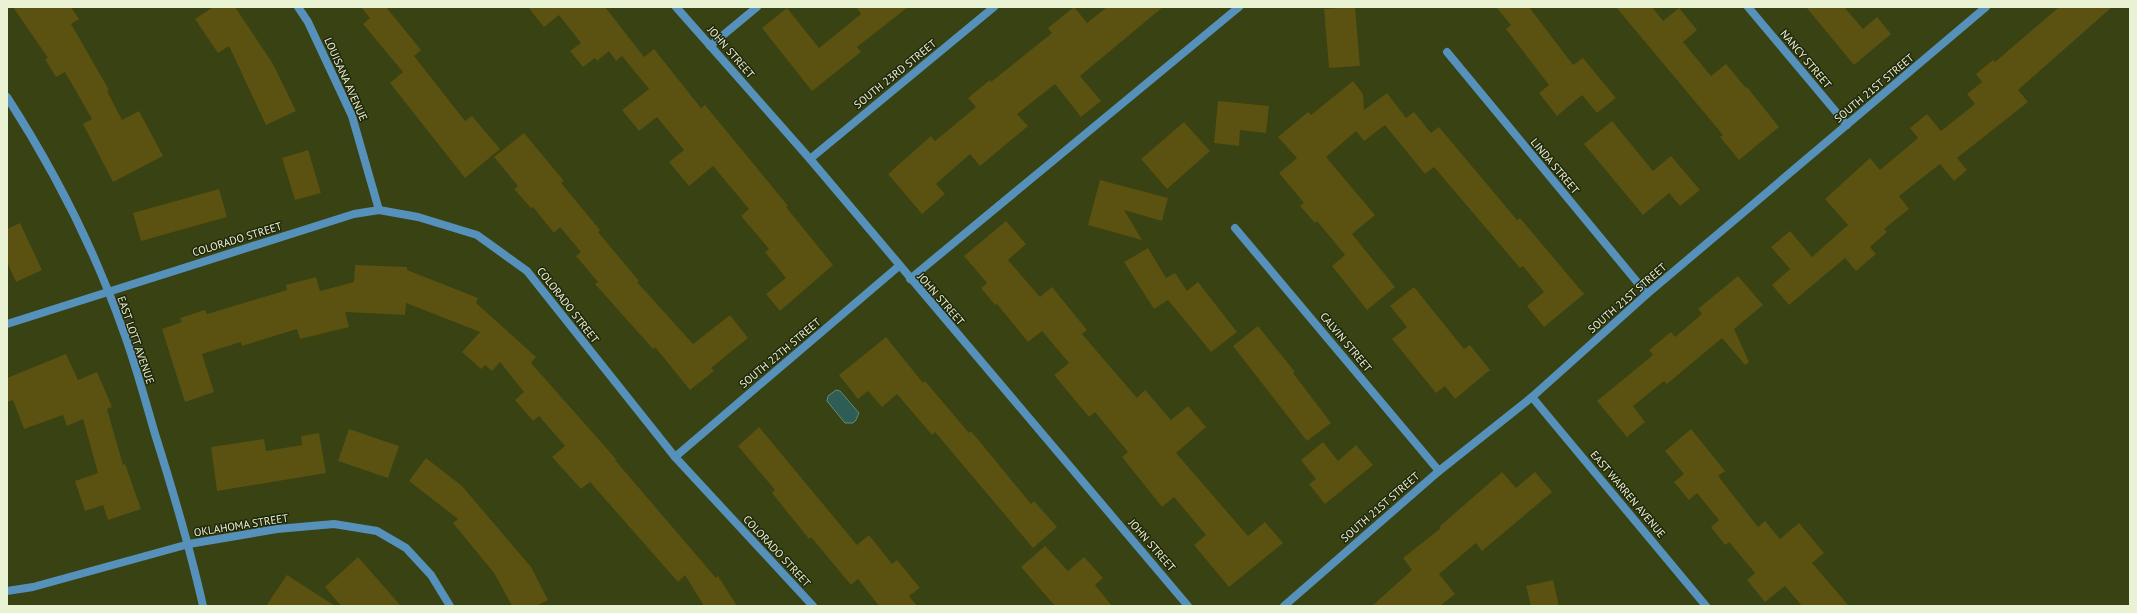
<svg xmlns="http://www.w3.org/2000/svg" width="2137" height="613" font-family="'PT Sans',sans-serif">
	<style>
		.water { fill: #2d5d54; stroke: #658a7a }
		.building { fill: #5b5110 }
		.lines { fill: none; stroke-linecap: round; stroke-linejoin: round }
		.lane { stroke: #5591ba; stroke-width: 8 }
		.street { stroke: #5591ba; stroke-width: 8 }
		.labels { text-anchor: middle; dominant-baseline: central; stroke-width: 3; stroke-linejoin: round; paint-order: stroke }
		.street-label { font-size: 11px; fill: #e9f2d2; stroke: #21270c }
	</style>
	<rect width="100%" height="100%" fill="#384212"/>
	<path class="water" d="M 836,390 L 840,391 L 859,413 L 856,420 L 853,423 L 845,423 L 827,401 L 828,396 Z"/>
	<g class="building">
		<path d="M 13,7 L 71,7 L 79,19 L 71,24 L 109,90 L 107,91 L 122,120 L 139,111 L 163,156 L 113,182 L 83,124 L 92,119 L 65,72 L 56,77 L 45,59 L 48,58 Z"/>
		<path d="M 213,7 L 235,7 L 273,64 L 296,111 L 266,125 L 229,46 L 218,53 L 195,19 Z"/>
		<path d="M 361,7 L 386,7 L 421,50 L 414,56 L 465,121 L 472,116 L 500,149 L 465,178 L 390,83 L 403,72 L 363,24 L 370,18 Z"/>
		<path d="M 528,7 L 605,7 L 644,57 L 654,49 L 701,108 L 705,105 L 788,206 L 786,207 L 833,265 L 780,311 L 766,294 L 786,278 L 765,252 L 769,249 L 741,216 L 749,209 L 713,166 L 689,186 L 669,162 L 684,150 L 657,117 L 639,131 L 622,110 L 649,89 L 622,56 L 616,61 L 609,51 L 597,61 L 595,58 L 583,67 L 570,51 L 581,43 L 559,15 L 544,27 Z"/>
		<path d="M 856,7 L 908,7 L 857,47 L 861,52 L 812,91 L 762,28 L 787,8 L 819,48 L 861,14 Z"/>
		<path d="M 1074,7 L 1087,23 L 1107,7 L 1163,7 L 1080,76 L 1101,101 L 1081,117 L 1055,84 L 1017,114 L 1028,126 L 980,166 L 970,154 L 936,184 L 945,194 L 922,214 L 888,174 L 931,136 L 935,141 L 976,107 L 968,98 L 990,80 L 991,82 L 1052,33 L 1048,28 Z"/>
		<path d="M 1355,7 L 1360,66 L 1329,68 L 1324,9 Z"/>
		<path d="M 1496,7 L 1529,7 L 1573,65 L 1583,58 L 1616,98 L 1597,113 L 1582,95 L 1557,116 L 1539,93 L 1549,85 L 1506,29 L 1511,25 Z"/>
		<path d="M 1616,7 L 1652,7 L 1663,21 L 1679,8 L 1697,30 L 1683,42 L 1711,76 L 1726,64 L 1746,88 L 1747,87 L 1779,127 L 1739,160 L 1720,137 L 1723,135 Z"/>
		<path d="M 1806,7 L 1844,7 L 1863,29 L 1877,17 L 1891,34 L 1854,65 Z"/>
		<path d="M 2059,7 L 2112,7 L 2018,90 L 2028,102 L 1957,158 L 1967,170 L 1954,181 L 1940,164 L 1899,196 L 1909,209 L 1884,229 L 1887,232 L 1870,247 L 1876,254 L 1856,271 L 1845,258 L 1789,305 L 1772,285 L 1790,269 L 1771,247 L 1790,231 L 1812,257 L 1848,225 L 1825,199 L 1870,158 L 1880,170 L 1918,138 L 1910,128 L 1927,114 L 1941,131 L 1975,104 L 1967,94 L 1982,82 L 1976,74 L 1993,60 L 1995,62 Z"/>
		<path d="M 1353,81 L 1363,94 L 1364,110 L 1387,93 L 1406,118 L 1414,112 L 1431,133 L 1439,127 L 1517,220 L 1520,218 L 1584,294 L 1544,327 L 1527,306 L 1544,292 L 1523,266 L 1520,268 L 1434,167 L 1425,174 L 1385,125 L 1364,141 L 1356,131 L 1326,157 L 1375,215 L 1352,234 L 1395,287 L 1367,310 L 1332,266 L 1345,255 L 1317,221 L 1315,223 L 1300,206 L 1304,203 L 1279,173 L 1297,158 L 1278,137 L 1308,112 L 1311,115 Z"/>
		<path d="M 1218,101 L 1269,106 L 1266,133 L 1240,130 L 1239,146 L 1214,143 Z"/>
		<path d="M 1612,121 L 1653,171 L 1671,156 L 1700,190 L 1680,206 L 1669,193 L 1643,215 L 1584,144 Z"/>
		<path d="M 1184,122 L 1210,151 L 1167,189 L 1141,159 Z"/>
		<path d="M 524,133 L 564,181 L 561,183 L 600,230 L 598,232 L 639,281 L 637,282 L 693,344 L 730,315 L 748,338 L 711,368 L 714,371 L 690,390 L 655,347 L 653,349 L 595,284 L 598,282 L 576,256 L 581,252 L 560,227 L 554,233 L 533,207 L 531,208 L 514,189 L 518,186 L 494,157 Z"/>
		<path d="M 308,150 L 321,193 L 295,200 L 282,158 Z"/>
		<path d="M 1100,180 L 1168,198 L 1162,221 L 1124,210 L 1142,240 L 1088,225 Z"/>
		<path d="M 219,189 L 227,217 L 141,241 L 133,213 Z"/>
		<path d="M 1006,221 L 1026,244 L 1008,260 L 1040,297 L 1052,287 L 1087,330 L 1082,334 L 1137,398 L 1145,390 L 1171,420 L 1188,406 L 1206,427 L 1176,453 L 1248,536 L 1265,522 L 1283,543 L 1229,587 L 1194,545 L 1206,535 L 1174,497 L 1162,507 L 1122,457 L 1128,452 L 1095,412 L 1089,417 L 1054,375 L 1069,363 L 1042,331 L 1028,342 L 997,304 L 995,305 L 981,288 L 987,283 L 964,256 Z"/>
		<path d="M 20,223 L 42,270 L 16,282 L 7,262 L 7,229 Z"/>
		<path d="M 1148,248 L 1166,278 L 1175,273 L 1187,291 L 1198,282 L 1237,332 L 1211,352 L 1168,300 L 1154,309 L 1124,262 Z"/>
		<path d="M 355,265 L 407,267 L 407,270 L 478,298 L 476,303 L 536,357 L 531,363 L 616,459 L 615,460 L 716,578 L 718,576 L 737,606 L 704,606 L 685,575 L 678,582 L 590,482 L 581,489 L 552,457 L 565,446 L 539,416 L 533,421 L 515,400 L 524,392 L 500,362 L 492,371 L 485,365 L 481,369 L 462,352 L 480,332 L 406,303 L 405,315 L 345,312 L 349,327 L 300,339 L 297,329 L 242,346 L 241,342 L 202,354 L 214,392 L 185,402 L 162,329 L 182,322 L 180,318 L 205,310 L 207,314 L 287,290 L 286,285 L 316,277 L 320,291 L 354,282 Z"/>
		<path d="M 1738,276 L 1763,305 L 1734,329 L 1749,362 L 1745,365 L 1722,338 L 1667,384 L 1664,381 L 1633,406 L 1645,422 L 1627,437 L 1597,401 L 1653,355 L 1649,350 L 1671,332 L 1675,337 L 1702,314 L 1698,309 Z"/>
		<path d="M 1414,287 L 1464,349 L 1470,345 L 1490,370 L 1455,399 L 1445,386 L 1436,393 L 1392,339 L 1407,327 L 1390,306 Z"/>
		<path d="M 1258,326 L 1295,372 L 1293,373 L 1331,423 L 1307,441 L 1233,346 Z"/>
		<path d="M 886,337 L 923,383 L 925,381 L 969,433 L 971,431 L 1031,504 L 1034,501 L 1057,527 L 1033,548 L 935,432 L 932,435 L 897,394 L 882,407 L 868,391 L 858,399 L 839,375 Z"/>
		<path d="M 66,354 L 78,380 L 97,372 L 112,407 L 107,409 L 123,465 L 125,464 L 141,509 L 108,520 L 103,505 L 85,511 L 75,481 L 98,473 L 83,419 L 67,426 L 63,415 L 24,429 L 13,400 L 7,402 L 7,378 Z"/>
		<path d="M 759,427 L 857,545 L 869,535 L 892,564 L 897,560 L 920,588 L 909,596 L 917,606 L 879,606 L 858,579 L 851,585 L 811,537 L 809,539 L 772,493 L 775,490 L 738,446 Z"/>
		<path d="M 349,429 L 399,446 L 388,478 L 338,461 Z"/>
		<path d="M 1691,429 L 1725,471 L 1718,476 L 1758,527 L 1765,521 L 1780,539 L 1799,523 L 1824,553 L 1812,563 L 1849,606 L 1802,606 L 1785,586 L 1765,602 L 1747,580 L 1755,573 L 1729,542 L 1725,545 L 1711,527 L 1719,520 L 1697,493 L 1689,500 L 1674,482 L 1684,474 L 1665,451 Z"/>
		<path d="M 319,433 L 326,473 L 217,491 L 211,447 L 264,439 L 266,451 L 302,445 L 301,436 Z"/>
		<path d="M 1323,442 L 1338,461 L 1356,445 L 1373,465 L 1325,504 L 1309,484 L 1316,479 L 1301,460 Z"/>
		<path d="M 426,458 L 462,486 L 531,567 L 548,600 L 536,606 L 512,606 L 494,573 L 453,523 L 458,519 L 409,481 Z"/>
		<path d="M 1502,472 L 1516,488 L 1535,472 L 1552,492 L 1482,551 L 1476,543 L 1439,574 L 1455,594 L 1440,606 L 1372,606 L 1412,570 L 1403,558 L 1441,528 L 1439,527 Z"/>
		<path d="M 1045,546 L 1068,571 L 1084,557 L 1103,578 L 1095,585 L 1112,606 L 1055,606 L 1021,567 Z"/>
		<path d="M 358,557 L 401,606 L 341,606 L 325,587 Z"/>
		<path d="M 287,575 L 335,606 L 266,606 Z"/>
		<path d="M 1553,580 L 1559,606 L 1531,606 L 1526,586 Z"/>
	</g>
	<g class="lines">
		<g class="lane">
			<path d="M 710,46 L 757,7"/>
			<path d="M 910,279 L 1239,7"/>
		</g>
		<g class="street">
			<path d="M 298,7 L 308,22 L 352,116 L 379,210"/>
			<path d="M 676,7 L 810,159 L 1188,606"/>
			<path d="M 1748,7 L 1847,125"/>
			<path d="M 1447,52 L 1647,294"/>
			<path d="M 7,97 C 54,170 95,250 124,333 C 136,366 145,400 155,434 C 173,491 190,548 203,606"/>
			<path d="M 810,159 L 994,7"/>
			<path d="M 1235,228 L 1439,471"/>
			<path d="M 7,324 L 354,214 L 379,210 L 418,217 L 477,235 L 527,271 L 675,457 L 813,606"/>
			<path d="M 1532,397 L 1706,606"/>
			<path d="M 675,457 L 899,266"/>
			<path d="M 7,591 L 33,587 L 189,544 L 277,529 L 334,524 L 377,531 L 406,548 L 431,575 L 450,606"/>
			<path d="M 1284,606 L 1439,471 L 1532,397 L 1647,294 L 1986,7"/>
		</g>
	</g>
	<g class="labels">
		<g class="street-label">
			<text transform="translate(731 52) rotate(49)">JOHN STREET</text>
			<text transform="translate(1806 59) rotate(50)">NANCY STREET</text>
			<text transform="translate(895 74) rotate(-39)">SOUTH 23RD STREET</text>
			<text transform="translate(346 79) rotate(66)">LOUISANA AVENUE</text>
			<text transform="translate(1874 88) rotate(-40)">SOUTH 21ST STREET</text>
			<text transform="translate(1555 166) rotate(50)">LINDA STREET</text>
			<text transform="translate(237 239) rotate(-17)">COLORADO STREET</text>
			<text transform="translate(1627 298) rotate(-41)">SOUTH 21ST STREET</text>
			<text transform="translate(941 299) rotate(49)">JOHN STREET</text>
			<text transform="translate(568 305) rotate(52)">COLORADO STREET</text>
			<text transform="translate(136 340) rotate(71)">EAST LOTT AVENUE</text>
			<text transform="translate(1346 342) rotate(50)">CALVIN STREET</text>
			<text transform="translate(780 353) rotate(-40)">SOUTH 22TH STREET</text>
			<text transform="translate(1628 494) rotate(50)">EAST WARREN AVENUE</text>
			<text transform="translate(1380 507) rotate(-41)">SOUTH 21ST STREET</text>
			<text transform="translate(241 525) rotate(-9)">OKLAHOMA STREET</text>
			<text transform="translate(1152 545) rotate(49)">JOHN STREET</text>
			<text transform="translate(777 551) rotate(47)">COLORADO STREET</text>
		</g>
	</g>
	<rect width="2137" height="613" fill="none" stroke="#e9f2d2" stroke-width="16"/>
</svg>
